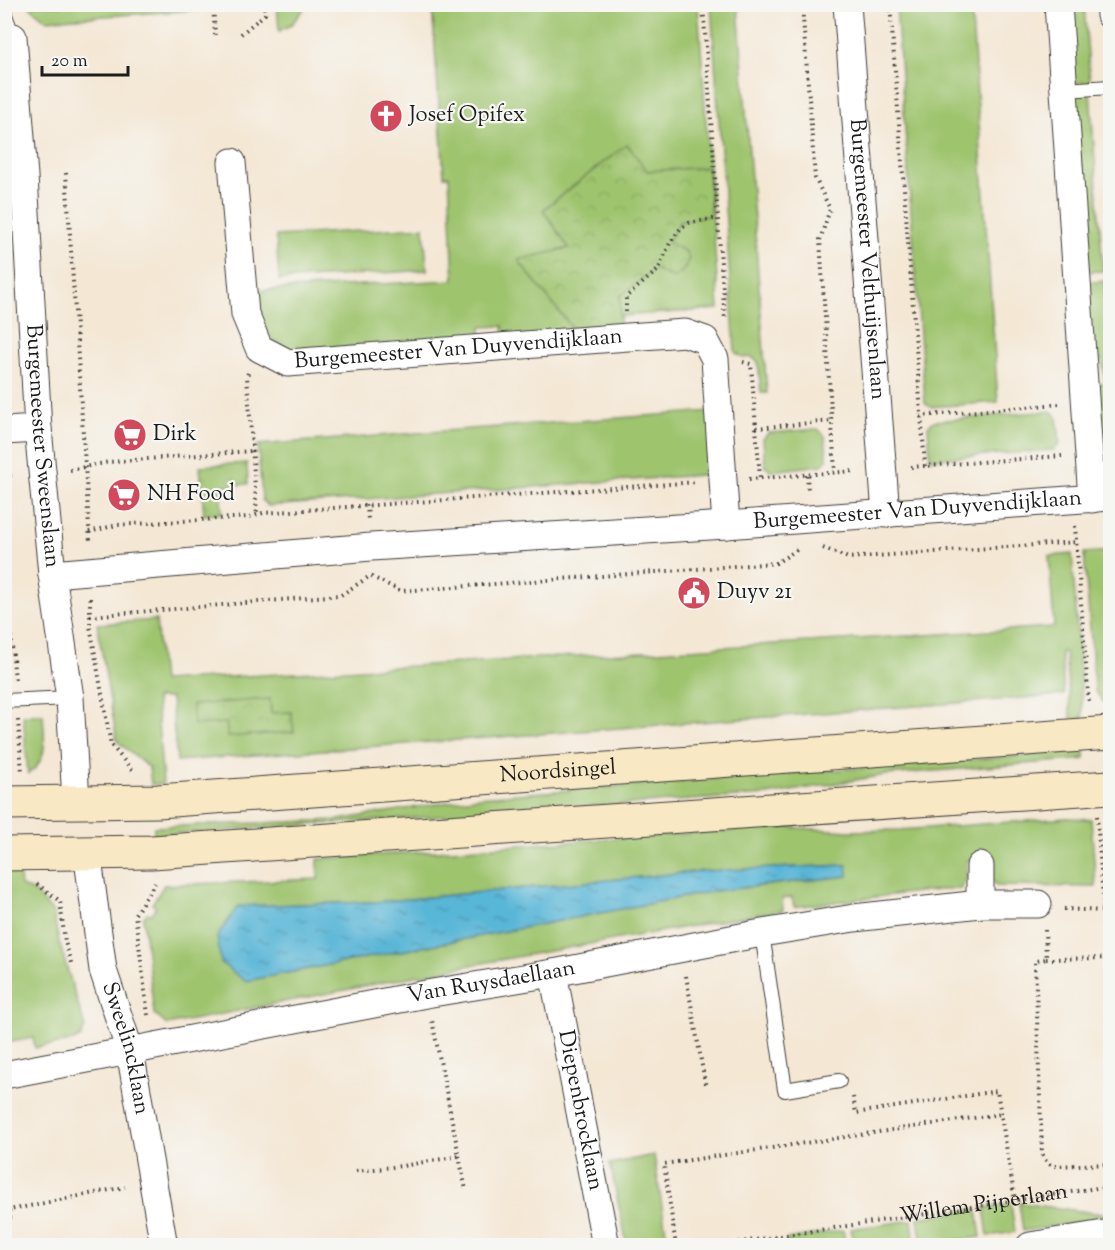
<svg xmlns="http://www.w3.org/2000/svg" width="1115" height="1250" font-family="'Sorts Mill Goudy',serif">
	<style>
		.grass { fill: #9fc46e; stroke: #5e7045; stroke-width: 1.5; fill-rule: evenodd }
		.park { fill: url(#park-crowns); stroke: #5e7045; stroke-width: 1.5 }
		.water { fill: url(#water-ripples); stroke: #3a697a; stroke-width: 1.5 }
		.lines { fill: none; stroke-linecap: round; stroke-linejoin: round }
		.lane-casing { stroke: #3c3a38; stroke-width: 16 }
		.street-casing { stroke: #3c3a38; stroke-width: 29 }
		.secondary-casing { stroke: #3c3a38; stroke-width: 35 }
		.path { stroke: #3c3a38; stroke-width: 4; stroke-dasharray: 1.5 4.5; stroke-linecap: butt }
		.lane { stroke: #fff; stroke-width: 14 }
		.street { stroke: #fff; stroke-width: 27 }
		.secondary { stroke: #f8e8c3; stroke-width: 33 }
		.labels { text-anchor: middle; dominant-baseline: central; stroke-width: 4.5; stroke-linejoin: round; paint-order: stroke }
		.poi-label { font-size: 22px; fill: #1c1c1c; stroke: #f6f6f2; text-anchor: start }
		.street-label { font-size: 22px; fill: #1c1c1c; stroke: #f6f6f2 }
	</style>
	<defs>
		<pattern id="park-crowns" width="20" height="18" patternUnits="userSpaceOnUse" patternTransform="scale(1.5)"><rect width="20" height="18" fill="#9fc46e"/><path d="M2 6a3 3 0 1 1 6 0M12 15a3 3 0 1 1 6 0" fill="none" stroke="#88a85f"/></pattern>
		<pattern id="water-ripples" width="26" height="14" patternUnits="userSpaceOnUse" patternTransform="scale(1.5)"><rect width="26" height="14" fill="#59b6d7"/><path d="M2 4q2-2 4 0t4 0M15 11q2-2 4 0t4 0" fill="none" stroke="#4993ae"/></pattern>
	</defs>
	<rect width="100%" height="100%" fill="#f6f6f2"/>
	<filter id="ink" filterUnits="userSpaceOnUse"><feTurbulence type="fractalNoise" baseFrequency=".0167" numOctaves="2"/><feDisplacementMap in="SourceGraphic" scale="12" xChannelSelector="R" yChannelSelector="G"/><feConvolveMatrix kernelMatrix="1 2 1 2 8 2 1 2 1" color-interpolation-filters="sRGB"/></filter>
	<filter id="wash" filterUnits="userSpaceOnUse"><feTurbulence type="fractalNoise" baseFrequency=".008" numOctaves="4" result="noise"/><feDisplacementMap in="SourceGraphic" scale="24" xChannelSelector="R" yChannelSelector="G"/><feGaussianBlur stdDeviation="1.35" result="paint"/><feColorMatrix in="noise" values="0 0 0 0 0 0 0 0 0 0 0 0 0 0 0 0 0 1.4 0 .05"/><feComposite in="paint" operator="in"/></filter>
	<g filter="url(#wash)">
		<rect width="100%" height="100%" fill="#f4e7d4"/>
		<g class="grass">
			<path d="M 209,4 L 209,9 L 46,20 L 28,5 Z"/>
			<path d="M 277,5 L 277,4 L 307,5 L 291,25 L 279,31 Z"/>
			<path d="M 432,5 L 698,5 L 719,309 L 620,316 L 620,329 L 504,338 L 503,326 L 481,327 L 481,339 L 293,351 L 267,338 L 250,291 L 454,280 L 449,176 L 444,176 Z"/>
			<path d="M 711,5 L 738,5 L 767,393 L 761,393 L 758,362 L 751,357 L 743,358 L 735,352 Z"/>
			<path d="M 896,5 L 971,5 L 998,402 L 931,407 L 925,403 Z"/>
			<path d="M 1064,5 L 1084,5 L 1090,82 L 1069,83 Z"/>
			<path d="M 1090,92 L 1103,271 L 1083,272 L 1070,94 Z"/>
			<path d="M 424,227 L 427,270 L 279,280 L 276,236 Z"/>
			<path d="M 1104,281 L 1110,381 L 1110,447 L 1095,449 L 1090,384 L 1105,383 L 1102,359 L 1089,360 L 1084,283 Z"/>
			<path d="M 711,411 L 715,474 L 268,506 L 262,500 L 258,445 Z"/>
			<path d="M 1051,411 L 1057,417 L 1060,444 L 1054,450 L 932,459 L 930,456 L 928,426 L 934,421 Z"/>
			<path d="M 818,429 L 825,436 L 827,459 L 822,465 L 772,471 L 765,466 L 763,439 L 768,433 Z"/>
			<path d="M 1110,551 L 1110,691 L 1103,702 L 1095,691 L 1084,553 Z"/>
			<path d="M 1072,554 L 1083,718 L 1071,719 L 1065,652 L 1061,652 L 1064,695 L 177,761 L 171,698 L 156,698 L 163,784 L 151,784 L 149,768 L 117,741 L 97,624 L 156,620 L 162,681 L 1054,627 L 1049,556 Z"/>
			<path d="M 43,714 C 44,737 50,759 28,774 L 23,715 Z"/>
			<path d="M 1085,751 L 1085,759 L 885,775 L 767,795 L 154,835 L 154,827 L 338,820 L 479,797 Z"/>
			<path d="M 1067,818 L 1091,819 L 1096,887 L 996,886 L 989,874 L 988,859 L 967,860 L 967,878 L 961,889 L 926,891 L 794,907 L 792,897 L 782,899 L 783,910 L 471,965 L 167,1025 L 154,1014 L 143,918 L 147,913 L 151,914 L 156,907 L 152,904 L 164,885 L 318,879 L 318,859 L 784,827 L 849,831 L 900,830 ZM 846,865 L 848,876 L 715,891 L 245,981 L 238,906 L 377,902 L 703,871 Z"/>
			<path d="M 19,869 L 21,886 L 33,891 L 53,912 L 59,942 L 85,1027 L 81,1037 L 73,1041 L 35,1048 L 33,1038 L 5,1043 L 5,870 Z"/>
			<path d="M 654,1155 L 668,1245 L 627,1245 L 610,1164 Z"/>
			<path d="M 1019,1203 L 1110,1215 L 1110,1218 L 1023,1231 Z"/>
			<path d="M 1011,1204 L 1015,1232 L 988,1236 L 984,1208 Z"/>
			<path d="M 977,1209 L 981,1237 L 922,1245 L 918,1218 Z"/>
			<path d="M 912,1220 L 915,1245 L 854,1245 L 851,1229 Z"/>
			<path d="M 843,1230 L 846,1245 L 788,1245 L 787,1239 Z"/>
		</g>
		<g class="park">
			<path d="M 627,144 L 647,171 L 708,167 L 711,215 L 679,222 L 668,243 L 685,251 L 689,258 C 686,268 682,273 673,278 L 655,269 L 620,296 L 620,329 L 576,333 L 518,260 L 569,248 L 543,210 Z"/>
			<path d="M 247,463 L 248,484 L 220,486 L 222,513 L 204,515 L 200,466 Z"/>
			<path d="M 270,699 L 271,713 L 291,712 L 294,732 L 228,737 L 226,723 L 194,725 L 192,705 Z"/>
		</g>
		<path class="water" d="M 847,865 L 848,876 L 715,891 L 245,981 L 221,963 L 217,937 L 238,906 L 377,902 L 703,871 Z"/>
	</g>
	<g filter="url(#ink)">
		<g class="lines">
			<defs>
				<g id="lane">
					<path d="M 5,4 L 5,15 L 13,37"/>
					<path d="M 1065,90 L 1110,87"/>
					<path d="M 4,701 L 70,698"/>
					<path d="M 762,933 L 785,1090 L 839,1081"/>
				</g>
				<g id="street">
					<path id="s2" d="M 847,4 L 886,514"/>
					<path d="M 1058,4 L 1092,499"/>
					<path d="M 1110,4 L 1110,15"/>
					<path id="s3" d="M 13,37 L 24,176 L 38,429 L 52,574 L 70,698 L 76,801"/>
					<path id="s4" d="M 232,162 L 245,314 L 259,348 L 288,363 L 628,337 L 685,333 L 705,340 L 715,359 L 726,525"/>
					<path d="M 4,431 L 38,429"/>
					<path id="s5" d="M 52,574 L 371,547 L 726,525 L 1110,497"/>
					<path id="s6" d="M 87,852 L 103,970 L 130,1051 L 164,1246"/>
					<path d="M 980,866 L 980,904"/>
					<path id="s7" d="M 553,973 L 606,1246"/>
					<path id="s8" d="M 4,1075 L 426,994 L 553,973 L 762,933 L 854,918 L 980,904 L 1038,904"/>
					<path d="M 1030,1246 L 1110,1233"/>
				</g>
				<g id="secondary">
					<path id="s9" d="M 4,803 L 158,801 L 1110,733"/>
					<path d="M 4,854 L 152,852 L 1110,787"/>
				</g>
			</defs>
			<use href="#lane" class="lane-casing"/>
			<use href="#street" class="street-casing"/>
			<use href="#secondary" class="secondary-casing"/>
			<g class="path">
				<path d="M 213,4 L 215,35"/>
				<path d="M 703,4 L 725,321"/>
				<path d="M 802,4 L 815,178 L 830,209 L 820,240 L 835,472"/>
				<path d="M 890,4 L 925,466"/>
				<path d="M 241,34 L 265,14 L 264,4"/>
				<path d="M 66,173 L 90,542"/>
				<path d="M 626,312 L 626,297 L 658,270 L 670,243 L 680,229 L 689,223 L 718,218"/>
				<path d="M 743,362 L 751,364 L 760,478"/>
				<path d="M 248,373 L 247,376 L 257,515"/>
				<path d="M 920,416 L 1060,404"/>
				<path d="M 756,428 L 832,421"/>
				<path d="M 911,467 L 1062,456"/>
				<path d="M 70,470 L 109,462 L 251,451"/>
				<path d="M 807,475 L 808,492"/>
				<path d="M 4,476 L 15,475"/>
				<path d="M 749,479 L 855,471"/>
				<path d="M 367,505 L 368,520"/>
				<path d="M 1075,526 L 1089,704"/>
				<path d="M 89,532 L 117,525 L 249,517 L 263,513 L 697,482"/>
				<path d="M 823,548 L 848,558 L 1077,542"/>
				<path d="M 4,558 L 15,680"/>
				<path d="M 90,598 L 90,626 L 111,745 L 132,770"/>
				<path d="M 90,616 L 341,595 L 370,576 L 401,591 L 776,563 L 800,548"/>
				<path d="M 18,720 L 22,772"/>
				<path d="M 1097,816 L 1104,911"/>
				<path d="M 37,884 L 60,901 L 65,942 L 72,966"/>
				<path d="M 1064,909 L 1104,911 L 1110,914"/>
				<path d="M 1045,930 L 1046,959 L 1035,961 L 1042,1153 L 1047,1163 L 1053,1166 L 1110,1164"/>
				<path d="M 1046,959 L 1110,958"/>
				<path d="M 686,976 L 706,1088"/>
				<path d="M 148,1015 L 135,914 L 155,883"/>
				<path d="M 853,1097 L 856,1113 L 997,1091 L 1015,1200"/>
				<path d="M 459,1156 L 466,1190"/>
				<path d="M 356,1171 L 402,1166 L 459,1156 L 432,1020"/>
				<path d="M 4,1219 L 10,1218 L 9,1210 L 125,1187"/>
				<path d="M 676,1246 L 664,1164 L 1000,1114"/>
				<path id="s1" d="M 715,1246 L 1110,1186"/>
			</g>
			<use href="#lane" class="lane"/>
			<use href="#street" class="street"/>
			<use href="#secondary" class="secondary"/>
		</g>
	</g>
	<defs>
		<symbol id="church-disc" viewBox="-11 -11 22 22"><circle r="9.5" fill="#d1495b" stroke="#f6f6f2"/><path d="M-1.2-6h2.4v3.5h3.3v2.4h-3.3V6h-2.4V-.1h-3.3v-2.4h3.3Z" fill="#fff"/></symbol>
		<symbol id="supermarket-disc" viewBox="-11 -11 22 22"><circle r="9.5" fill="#d1495b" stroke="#f6f6f2"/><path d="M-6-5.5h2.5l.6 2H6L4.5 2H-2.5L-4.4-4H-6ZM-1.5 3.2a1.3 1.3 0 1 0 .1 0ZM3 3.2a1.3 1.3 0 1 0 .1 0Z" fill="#fff"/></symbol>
		<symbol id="civic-disc" viewBox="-11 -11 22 22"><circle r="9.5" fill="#d1495b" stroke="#f6f6f2"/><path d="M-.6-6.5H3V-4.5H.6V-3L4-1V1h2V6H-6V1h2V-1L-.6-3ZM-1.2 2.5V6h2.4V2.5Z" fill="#fff"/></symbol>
	</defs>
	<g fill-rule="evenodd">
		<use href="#church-disc" x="367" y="97" width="38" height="38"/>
		<use href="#supermarket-disc" x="111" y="416" width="38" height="38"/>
		<use href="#supermarket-disc" x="105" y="476" width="38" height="38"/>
		<use href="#civic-disc" x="675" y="574" width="38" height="38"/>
	</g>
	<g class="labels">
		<g class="poi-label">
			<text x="409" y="116">Josef Opifex</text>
			<text x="153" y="435">Dirk</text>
			<text x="147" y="495">NH Food</text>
			<text x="717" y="593">Duyv 21</text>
		</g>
		<g class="street-label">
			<text stroke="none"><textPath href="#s2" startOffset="256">Burgemeester Velthuijsenlaan</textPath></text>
			<text stroke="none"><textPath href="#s4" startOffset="393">Burgemeester Van Duyvendijklaan</textPath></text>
			<text stroke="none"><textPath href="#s3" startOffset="410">Burgemeester Sweenslaan</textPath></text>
			<text stroke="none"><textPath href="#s5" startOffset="868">Burgemeester Van Duyvendijklaan</textPath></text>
			<text stroke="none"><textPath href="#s9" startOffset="555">Noordsingel</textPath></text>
			<text stroke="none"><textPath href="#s8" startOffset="496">Van Ruysdaellaan</textPath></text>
			<text stroke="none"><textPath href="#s6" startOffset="201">Sweelincklaan</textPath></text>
			<text stroke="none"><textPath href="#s7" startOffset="140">Diepenbrocklaan</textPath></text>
			<text stroke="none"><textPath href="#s1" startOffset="272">Willem Pijperlaan</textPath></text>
		</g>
	</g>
	<rect width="1115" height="1250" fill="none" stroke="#f6f6f2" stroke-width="24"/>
	<path d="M42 66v9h86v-9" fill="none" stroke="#1c1c1c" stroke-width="3"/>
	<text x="51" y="66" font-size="18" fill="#1c1c1c" stroke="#f6f6f2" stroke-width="4.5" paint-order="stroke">20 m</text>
</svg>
